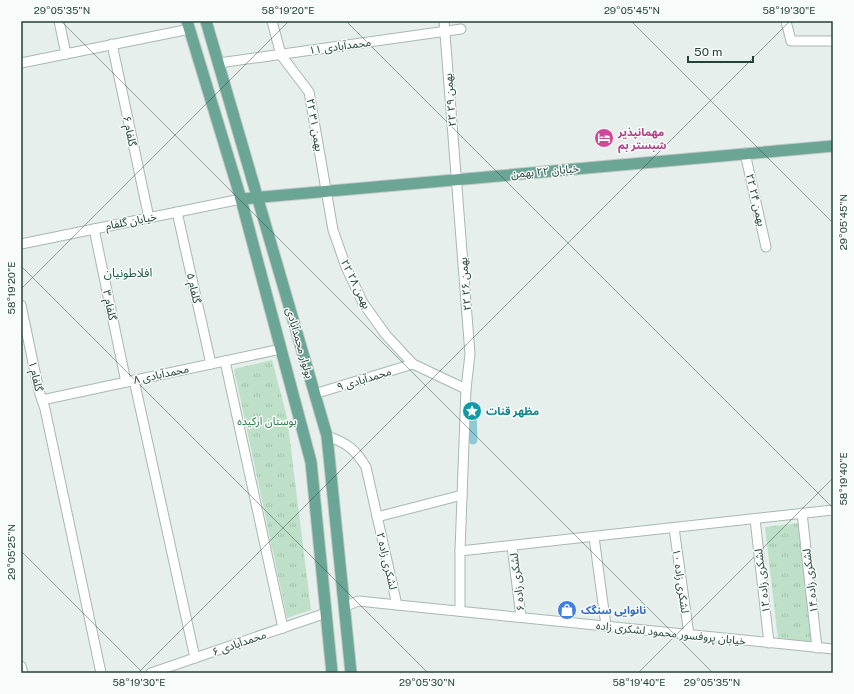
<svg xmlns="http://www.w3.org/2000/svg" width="854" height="694" font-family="'Public Sans','Noto Sans Arabic',sans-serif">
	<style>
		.grass { fill: url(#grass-tufts) }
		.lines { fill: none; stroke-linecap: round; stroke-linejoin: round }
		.canal { stroke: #8ec9d4; stroke-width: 9 }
		.minor-casing { stroke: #a8b8b2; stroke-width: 11 }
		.major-casing { stroke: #c2cac8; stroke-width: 13 }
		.minor { stroke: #fff; stroke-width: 9 }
		.major { stroke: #6aa596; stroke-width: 11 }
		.ticks { fill: none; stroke: #24423a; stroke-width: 1; stroke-opacity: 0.45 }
		.labels { text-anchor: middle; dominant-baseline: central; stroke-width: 3; stroke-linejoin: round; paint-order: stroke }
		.street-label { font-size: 11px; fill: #24423a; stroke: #f7fbf9 }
		.hotel-label { font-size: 11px; font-weight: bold; fill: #b23c85; stroke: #f7fbf9; text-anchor: start }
		.culture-label { font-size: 11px; font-weight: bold; fill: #0d838f; stroke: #f7fbf9; text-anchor: start }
		.park-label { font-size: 11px; fill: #2d7a4b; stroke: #f7fbf9 }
		.shop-label { font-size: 11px; font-weight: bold; fill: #366cbe; stroke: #f7fbf9; text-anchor: start }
		.neighbourhood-label { font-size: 12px; fill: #1f5548; stroke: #f7fbf9 }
		.neatline { fill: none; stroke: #24423a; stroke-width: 1.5 }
		.ticks-label { font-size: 10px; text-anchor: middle; fill: #24423a }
	</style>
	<defs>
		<pattern id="grass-tufts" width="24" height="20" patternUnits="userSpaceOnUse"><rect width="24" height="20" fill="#bfe0c8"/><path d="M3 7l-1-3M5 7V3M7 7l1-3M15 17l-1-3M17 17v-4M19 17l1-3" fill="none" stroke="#a4c1ad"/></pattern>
	</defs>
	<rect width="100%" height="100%" fill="#e6efeb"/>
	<g class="grass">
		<path d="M 272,360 L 287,417 L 311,610 L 287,618 L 234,369 Z"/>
		<path d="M 798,523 L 812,642 L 778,639 L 765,527 Z"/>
	</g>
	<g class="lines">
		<path class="canal" d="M 472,411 L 473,440"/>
		<defs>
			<g id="minor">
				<path d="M 59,21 L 66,54"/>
				<path d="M 272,21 L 281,55 L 309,92 L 333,230 L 346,267 L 363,303 L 386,335 L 413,364 L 466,389"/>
				<path d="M 444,21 L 470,354 L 466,389 L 460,551 L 460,611"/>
				<path d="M 786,21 L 791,41 L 833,41"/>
				<path d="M 112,44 L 149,218"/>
				<path d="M 21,63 L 190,29"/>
				<path d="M 219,63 L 461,29"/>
				<path d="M 745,153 L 766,247"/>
				<path d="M 177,212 L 211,364"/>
				<path d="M 94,229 L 126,382"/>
				<path d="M 21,244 L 241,199"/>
				<path d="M 21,305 L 39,391 L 45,409 L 101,673"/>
				<path d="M 225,361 L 283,628"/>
				<path d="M 134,380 L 195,658"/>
				<path d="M 314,394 L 413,364"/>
				<path d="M 42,400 L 281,349"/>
				<path d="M 327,436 C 347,443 355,449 366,467 L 397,605"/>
				<path d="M 802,513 L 817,648"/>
				<path d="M 377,517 L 462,495"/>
				<path d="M 755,519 L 769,643"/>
				<path d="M 674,528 L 689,635"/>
				<path d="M 594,537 L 606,626"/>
				<path d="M 512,546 L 521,617"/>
				<path d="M 460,551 L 833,510"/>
				<path d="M 344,607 L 358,601 L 833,649"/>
				<path d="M 21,666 L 23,673"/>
				<path d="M 151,673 L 326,613"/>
			</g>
			<g id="major">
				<path d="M 187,21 L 241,199 L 311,462 L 332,673"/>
				<path d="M 206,21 L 327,436 L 351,673"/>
				<path d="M 241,199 L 833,146"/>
			</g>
		</defs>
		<use href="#minor" class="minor-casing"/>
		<use href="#major" class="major-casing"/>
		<use href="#minor" class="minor"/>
		<use href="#major" class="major"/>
	</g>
	<path class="ticks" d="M 61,21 L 713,673M 346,21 L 833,508M 631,21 L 833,223M 21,266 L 428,673M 21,289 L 289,21M 21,551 L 143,673M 138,673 L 790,21M 638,673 L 833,478"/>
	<defs>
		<symbol id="hotel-disc" viewBox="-11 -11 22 22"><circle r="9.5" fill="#d1479c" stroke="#f7fbf9"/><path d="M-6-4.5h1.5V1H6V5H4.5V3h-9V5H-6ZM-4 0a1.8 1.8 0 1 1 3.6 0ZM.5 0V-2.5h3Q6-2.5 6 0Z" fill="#fff"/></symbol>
		<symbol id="sight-disc" viewBox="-11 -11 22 22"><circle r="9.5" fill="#0f9aa8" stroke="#f7fbf9"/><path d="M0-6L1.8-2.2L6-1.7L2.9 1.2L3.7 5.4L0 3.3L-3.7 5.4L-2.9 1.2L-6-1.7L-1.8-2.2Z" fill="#fff"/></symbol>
		<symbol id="shop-disc" viewBox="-11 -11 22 22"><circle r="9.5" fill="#3f7fe0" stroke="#f7fbf9"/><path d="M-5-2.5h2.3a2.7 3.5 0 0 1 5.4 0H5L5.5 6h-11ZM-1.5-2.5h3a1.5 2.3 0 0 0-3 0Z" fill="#fff"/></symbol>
	</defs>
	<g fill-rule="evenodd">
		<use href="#hotel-disc" x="593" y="127" width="22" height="22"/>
		<use href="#sight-disc" x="461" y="400" width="22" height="22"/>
		<use href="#shop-disc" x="556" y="599" width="22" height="22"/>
	</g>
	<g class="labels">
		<g class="street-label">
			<text transform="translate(340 46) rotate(-8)">محمدآبادی ۱۱</text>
			<text transform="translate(450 100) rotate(-95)">۲۲ بهمن ۲۹</text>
			<text transform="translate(315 125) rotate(80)">۲۲ بهمن ۳۱</text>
			<text transform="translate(130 131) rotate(78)">گلفام ۶</text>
			<text transform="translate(545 171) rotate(-5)">خیابان ۲۲ بهمن</text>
			<text transform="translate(756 200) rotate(77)">۲۲ بهمن ۲۴</text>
			<text transform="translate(131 221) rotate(-11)">خیابان گلفام</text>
			<text transform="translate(356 284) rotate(64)">۲۲ بهمن ۲۸</text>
			<text transform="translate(465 284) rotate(-95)">۲۲ بهمن ۲۶</text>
			<text transform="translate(194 288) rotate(77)">گلفام ۵</text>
			<text transform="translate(110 305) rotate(78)">گلفام ۳</text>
			<text transform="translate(300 343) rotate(74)">بولوار محمدآبادی</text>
			<text transform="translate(161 374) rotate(-12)">محمدآبادی ۸</text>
			<text transform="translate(36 376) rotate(77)">گلفام ۱</text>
			<text transform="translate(364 379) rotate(-17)">محمدآبادی ۹</text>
			<text transform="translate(387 561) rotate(77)">لشکری زاده ۲</text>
			<text transform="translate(681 581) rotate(82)">لشکری زاده ١٠</text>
			<text transform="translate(762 581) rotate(-97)">لشکری زاده ١٢</text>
			<text transform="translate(810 581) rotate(-97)">لشکری زاده ١۴</text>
			<text transform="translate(517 582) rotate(-97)">لشکری زاده ۶</text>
			<text transform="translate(671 633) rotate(6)">خیابان پروفسور محمود لشکری زاده</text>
			<text transform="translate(239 643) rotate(-19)">محمدآبادی ۶</text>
		</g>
		<g class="hotel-label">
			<text x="618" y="132">مهمانپذیر<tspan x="618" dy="13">شبستر بم</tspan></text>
		</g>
		<g class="culture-label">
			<text x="486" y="411">مظهر قنات</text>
		</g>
		<g class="park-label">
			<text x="267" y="421">بوستان ارکیده</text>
		</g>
		<g class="shop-label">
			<text x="581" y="610">نانوایی سنگک</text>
		</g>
		<g class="neighbourhood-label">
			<text x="128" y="273">افلاطونیان</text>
		</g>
	</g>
	<rect width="854" height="694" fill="none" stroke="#f7fbf9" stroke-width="44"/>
	<path d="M688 56v6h65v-6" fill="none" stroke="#24423a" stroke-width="2"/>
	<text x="694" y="56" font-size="12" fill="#24423a" stroke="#f7fbf9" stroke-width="3" paint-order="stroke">50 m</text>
	<rect x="22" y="22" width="810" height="650" class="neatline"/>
	<g class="ticks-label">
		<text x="62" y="14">29°05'35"N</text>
		<text x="288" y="14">58°19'20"E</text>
		<text x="632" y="14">29°05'45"N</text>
		<text x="789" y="14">58°19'30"E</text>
		<text transform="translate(843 222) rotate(-90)" y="4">29°05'45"N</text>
		<text transform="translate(11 288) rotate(-90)" y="4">58°19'20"E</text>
		<text transform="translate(843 479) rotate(-90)" y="4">58°19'40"E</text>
		<text transform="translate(11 552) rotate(-90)" y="4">29°05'25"N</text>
		<text x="139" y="686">58°19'30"E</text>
		<text x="427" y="686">29°05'30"N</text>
		<text x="639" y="686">58°19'40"E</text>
		<text x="712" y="686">29°05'35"N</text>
	</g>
</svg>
